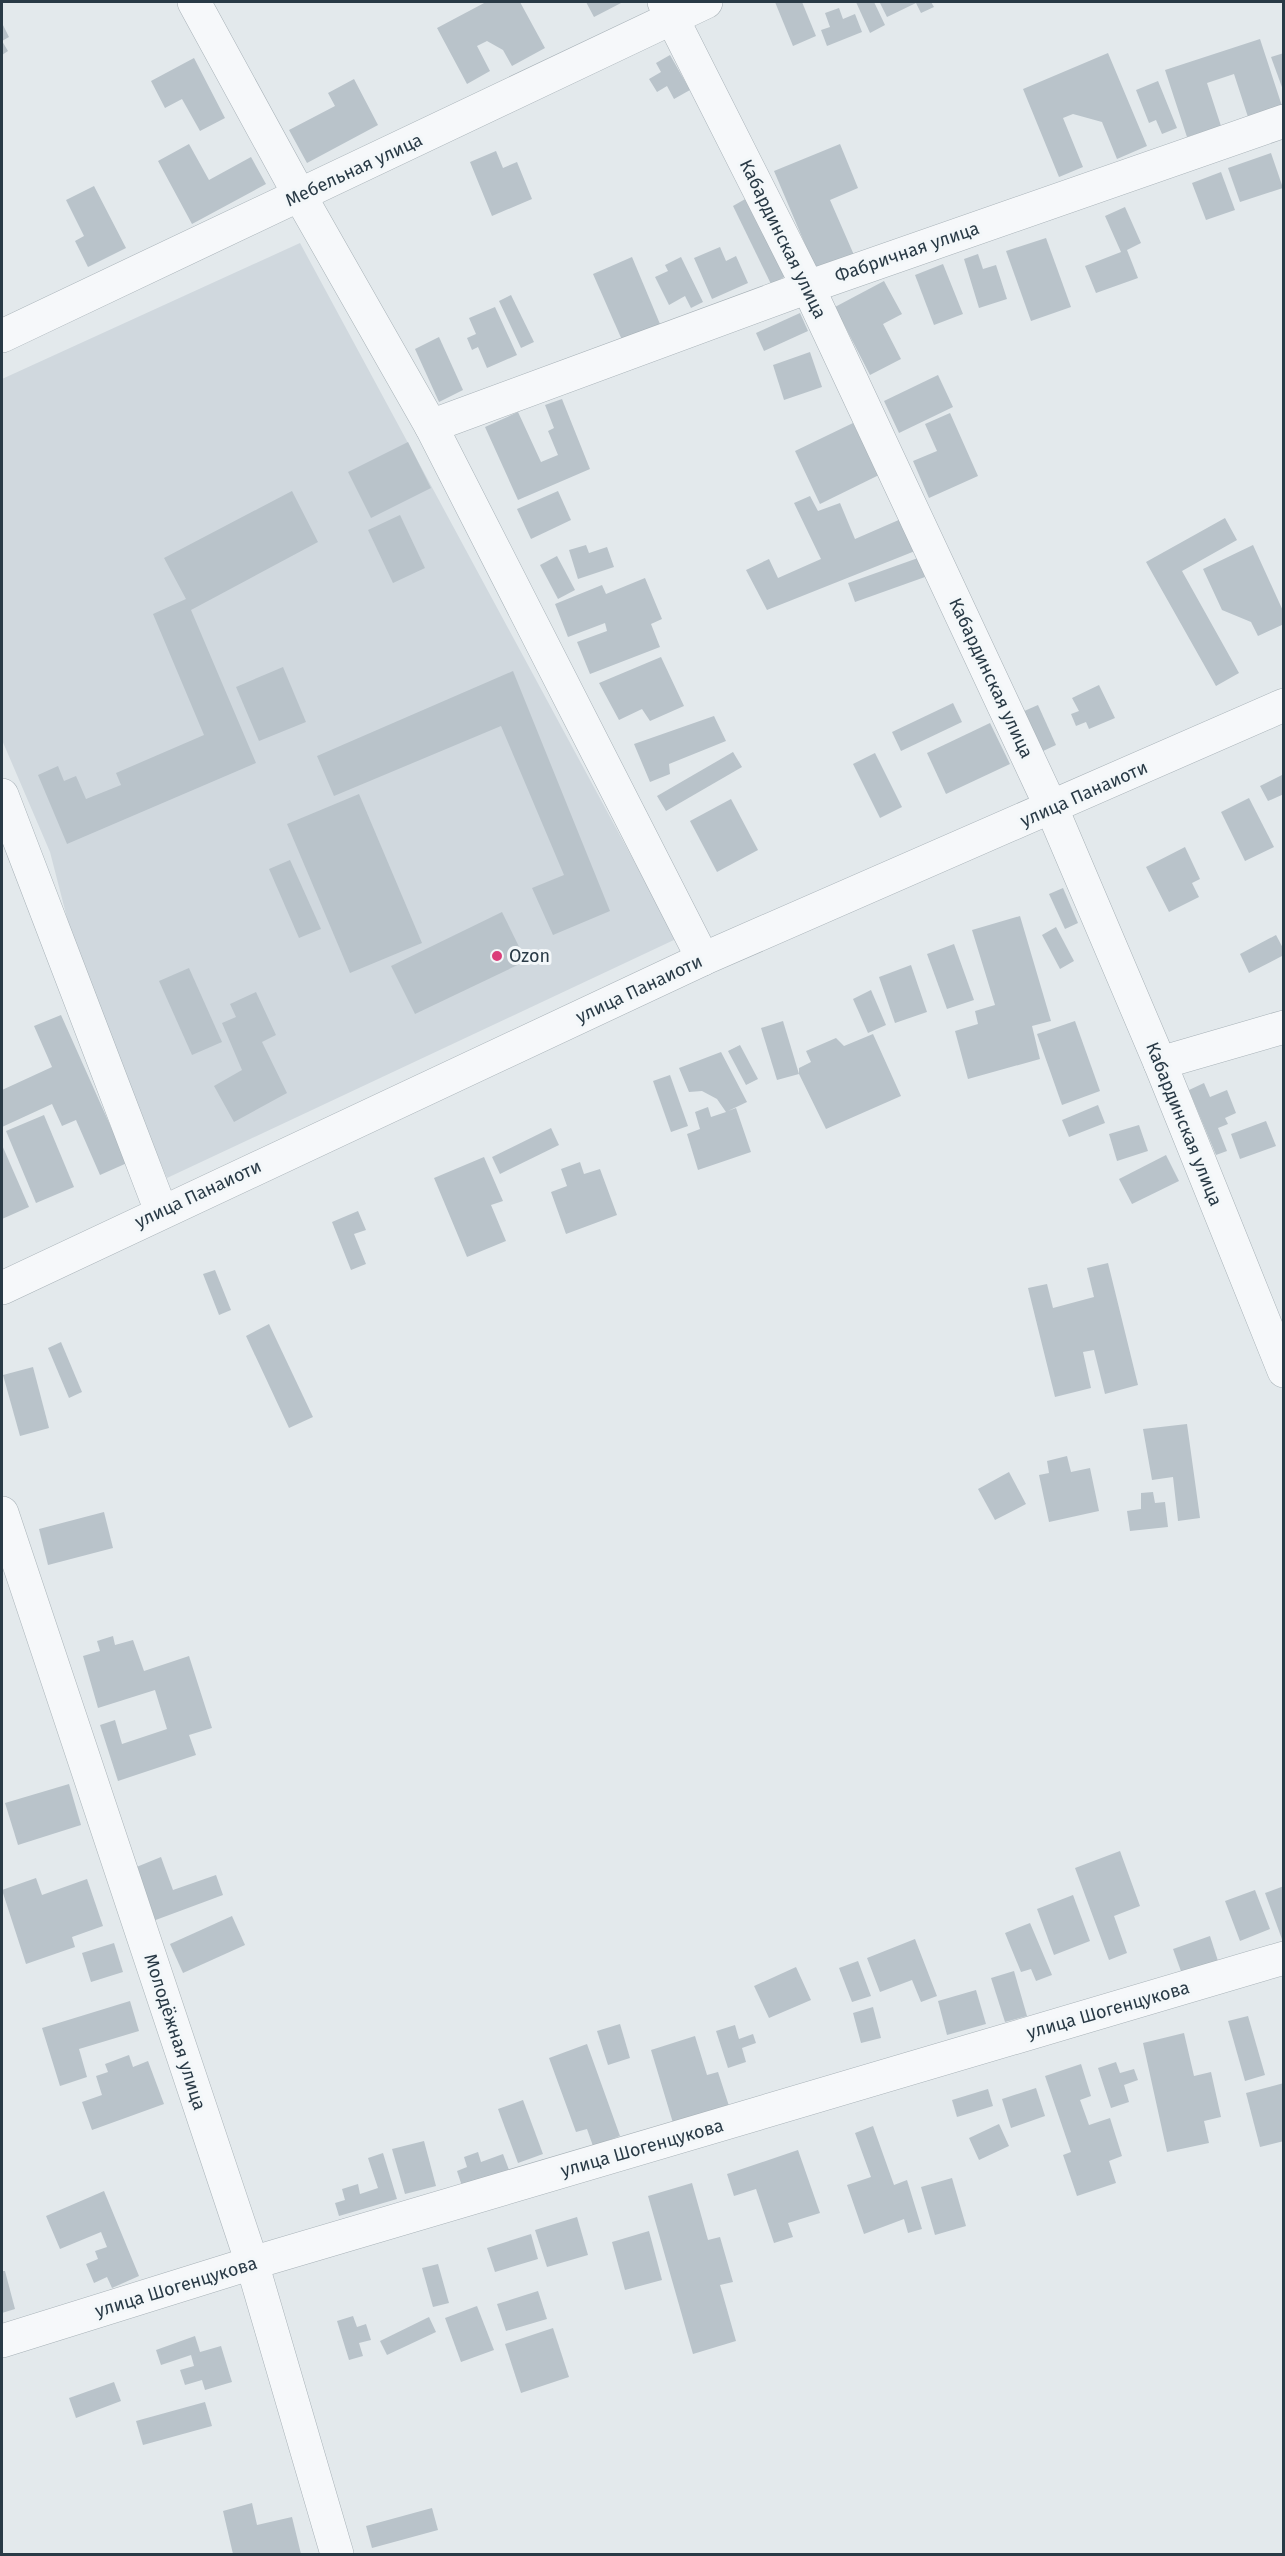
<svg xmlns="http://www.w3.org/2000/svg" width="1285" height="2556" font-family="'Fira Sans',sans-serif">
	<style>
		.built { fill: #d0d8de }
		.building { fill: #b9c3ca }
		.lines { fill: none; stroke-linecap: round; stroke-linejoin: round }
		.minor-casing { stroke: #a7b1b7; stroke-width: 34 }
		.minor { stroke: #f6f8fa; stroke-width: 33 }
		.poi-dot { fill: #db3e7a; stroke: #f3f7f9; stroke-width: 2 }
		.labels { text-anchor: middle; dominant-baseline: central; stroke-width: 6; stroke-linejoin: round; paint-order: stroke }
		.street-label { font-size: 18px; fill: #293a46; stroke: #f3f7f9 }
		.poi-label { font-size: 18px; fill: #293a46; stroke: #f3f7f9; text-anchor: start }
	</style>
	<rect width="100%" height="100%" fill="#e3e9ec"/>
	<path class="built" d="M 300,243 L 676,939 L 167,1178 L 81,972 L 50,852 L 2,740 L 2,379 Z"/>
	<g class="building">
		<path d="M 486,2 L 520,2 L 545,48 L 512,66 L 503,50 L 487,41 L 477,46 L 490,71 L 467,84 L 437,28 Z"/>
		<path d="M 586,2 L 623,2 L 594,17 Z"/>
		<path d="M 775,2 L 802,2 L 816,36 L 793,46 Z"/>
		<path d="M 856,2 L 874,2 L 885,25 L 870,33 Z"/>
		<path d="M 883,2 L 931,2 L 934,7 L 921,13 L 916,3 L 887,17 L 880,3 Z"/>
		<path d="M 839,8 L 843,19 L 855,14 L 862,32 L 827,46 L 821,30 L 830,27 L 825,13 Z"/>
		<path d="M 2,23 L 9,37 L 2,41 L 8,51 L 2,55 Z"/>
		<path d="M 1260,39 L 1282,106 L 1248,117 L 1234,74 L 1207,83 L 1221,126 L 1187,137 L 1165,70 Z"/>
		<path d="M 1108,53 L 1147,146 L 1117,159 L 1102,122 L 1073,114 L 1063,118 L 1083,167 L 1059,177 L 1023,89 Z"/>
		<path d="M 1284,53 L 1284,90 L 1283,90 L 1271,57 Z"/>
		<path d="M 670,55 L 690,90 L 674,99 L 667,86 L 657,92 L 649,79 L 661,72 L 656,63 Z"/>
		<path d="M 194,58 L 225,118 L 200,131 L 182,99 L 165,108 L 151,81 Z"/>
		<path d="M 354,79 L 378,125 L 307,163 L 289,130 L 335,106 L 328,93 Z"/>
		<path d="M 1158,81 L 1177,128 L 1162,134 L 1156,120 L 1149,123 L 1136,90 Z"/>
		<path d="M 189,144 L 209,180 L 251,157 L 266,184 L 192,224 L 158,161 Z"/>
		<path d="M 840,144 L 858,188 L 830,200 L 854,255 L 816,270 L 774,171 Z"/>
		<path d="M 496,151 L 503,168 L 517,162 L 532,199 L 492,216 L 470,162 Z"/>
		<path d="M 1271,153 L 1283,188 L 1240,202 L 1228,168 Z"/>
		<path d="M 1221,172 L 1235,210 L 1206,220 L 1192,183 Z"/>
		<path d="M 94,186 L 126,248 L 88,267 L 75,241 L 84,236 L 66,200 Z"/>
		<path d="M 747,198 L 786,276 L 771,284 L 733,206 Z"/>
		<path d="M 1125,207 L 1141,243 L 1127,250 L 1138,278 L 1096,293 L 1085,266 L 1121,252 L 1105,216 Z"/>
		<path d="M 1046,238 L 1071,307 L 1031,321 L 1006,251 Z"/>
		<path d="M 720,247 L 726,261 L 736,256 L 748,283 L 712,299 L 694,258 Z"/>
		<path d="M 978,254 L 983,269 L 996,265 L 1007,299 L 979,308 L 964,259 Z"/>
		<path d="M 632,257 L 660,324 L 622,340 L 593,274 Z"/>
		<path d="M 681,257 L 703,302 L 691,308 L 685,296 L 669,305 L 655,277 L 668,271 L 665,265 Z"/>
		<path d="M 943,264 L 963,314 L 934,325 L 915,275 Z"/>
		<path d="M 884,281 L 902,314 L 883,324 L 901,359 L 870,375 L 835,307 Z"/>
		<path d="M 511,295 L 534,342 L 521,348 L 499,301 Z"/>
		<path d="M 495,307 L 517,355 L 487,368 L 478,347 L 472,350 L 467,338 L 476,334 L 469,318 Z"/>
		<path d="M 800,313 L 808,331 L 764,351 L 756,333 Z"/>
		<path d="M 439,337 L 463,390 L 439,402 L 415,349 Z"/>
		<path d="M 810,352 L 822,387 L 784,400 L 773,365 Z"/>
		<path d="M 938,375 L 953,407 L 899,433 L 884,401 Z"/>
		<path d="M 562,399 L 590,469 L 518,500 L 485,427 L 518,412 L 541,462 L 558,455 L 548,431 L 554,428 L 545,405 Z"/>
		<path d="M 950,413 L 978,476 L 929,498 L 913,461 L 937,451 L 925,424 Z"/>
		<path d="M 853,423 L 879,475 L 820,504 L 795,451 Z"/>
		<path d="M 408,442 L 431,488 L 371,518 L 348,472 Z"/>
		<path d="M 292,491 L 318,542 L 191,610 L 256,763 L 67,844 L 38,775 L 58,766 L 64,781 L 76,776 L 86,799 L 121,785 L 116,773 L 204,735 L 153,614 L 186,599 L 164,558 Z"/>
		<path d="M 558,491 L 571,520 L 531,539 L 517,509 Z"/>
		<path d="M 810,496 L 818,511 L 840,503 L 855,539 L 901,519 L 915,551 L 767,610 L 746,570 L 769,559 L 778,578 L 821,559 L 794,503 Z"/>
		<path d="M 400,515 L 425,568 L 393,583 L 368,530 Z"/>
		<path d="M 1225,518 L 1237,540 L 1182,571 L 1239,673 L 1216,686 L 1146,562 Z"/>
		<path d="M 586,545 L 589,553 L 607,547 L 614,567 L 578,579 L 569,550 Z"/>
		<path d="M 1253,545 L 1284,613 L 1284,624 L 1258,636 L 1251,622 L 1222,610 L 1203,569 Z"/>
		<path d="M 557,556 L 575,590 L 558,599 L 540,565 Z"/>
		<path d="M 918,558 L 925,577 L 855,602 L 848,583 Z"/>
		<path d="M 645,578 L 662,619 L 651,624 L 660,647 L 590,674 L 577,642 L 607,631 L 605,623 L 568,637 L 555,604 L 602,585 L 606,594 Z"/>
		<path d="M 661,657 L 684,706 L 650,721 L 642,709 L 619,720 L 599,683 Z"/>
		<path d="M 283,667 L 306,722 L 259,741 L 236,687 Z"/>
		<path d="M 513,671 L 610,911 L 553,935 L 532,888 L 564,875 L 501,726 L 334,796 L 317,756 Z"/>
		<path d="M 1099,685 L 1115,718 L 1089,729 L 1086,722 L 1076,726 L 1071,714 L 1079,711 L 1072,698 Z"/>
		<path d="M 953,703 L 962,722 L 901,751 L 892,732 Z"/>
		<path d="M 1038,705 L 1056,745 L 1041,752 L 1022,712 Z"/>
		<path d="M 714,716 L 726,741 L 669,764 L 670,774 L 650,782 L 634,744 Z"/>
		<path d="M 990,723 L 1010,764 L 946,794 L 927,753 Z"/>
		<path d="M 733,752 L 742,767 L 666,811 L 657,796 Z"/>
		<path d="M 875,753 L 902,807 L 880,818 L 853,764 Z"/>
		<path d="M 1284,774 L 1284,794 L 1268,801 L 1260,786 Z"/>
		<path d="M 359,794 L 422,943 L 350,973 L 287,824 Z"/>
		<path d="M 1249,798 L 1274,847 L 1245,861 L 1221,812 Z"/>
		<path d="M 731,799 L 758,850 L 717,872 L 690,821 Z"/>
		<path d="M 1185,847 L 1200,879 L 1192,883 L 1199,897 L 1169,912 L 1146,867 Z"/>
		<path d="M 290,860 L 321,929 L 299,938 L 269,869 Z"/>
		<path d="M 1063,888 L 1078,923 L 1065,929 L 1049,894 Z"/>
		<path d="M 502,912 L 526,961 L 415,1014 L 391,966 Z"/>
		<path d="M 1020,916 L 1051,1021 L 1032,1026 L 1040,1059 L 968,1079 L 955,1031 L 978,1024 L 975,1011 L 995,1005 L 972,930 Z"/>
		<path d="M 1056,927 L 1074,961 L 1060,969 L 1042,935 Z"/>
		<path d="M 1276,935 L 1284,950 L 1284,955 L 1249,973 L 1240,954 Z"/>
		<path d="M 954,944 L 974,1000 L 947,1009 L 927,954 Z"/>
		<path d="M 911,965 L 927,1012 L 895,1023 L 879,977 Z"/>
		<path d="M 189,968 L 222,1042 L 192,1055 L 159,981 Z"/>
		<path d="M 871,990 L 886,1025 L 868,1033 L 853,999 Z"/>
		<path d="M 256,992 L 276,1035 L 262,1042 L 287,1093 L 234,1122 L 214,1086 L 242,1070 L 222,1023 L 236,1017 L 230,1004 Z"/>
		<path d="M 61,1015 L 127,1163 L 100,1175 L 76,1120 L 62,1126 L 52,1104 L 2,1127 L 2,1090 L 52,1067 L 34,1026 Z"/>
		<path d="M 783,1021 L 799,1074 L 777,1080 L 761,1028 Z"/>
		<path d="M 1075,1021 L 1100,1091 L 1062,1105 L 1037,1034 Z"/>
		<path d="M 873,1034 L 901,1096 L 826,1129 L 799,1074 L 799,1068 L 811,1062 L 806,1051 L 836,1038 L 844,1046 Z"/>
		<path d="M 740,1045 L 758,1079 L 746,1085 L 728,1051 Z"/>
		<path d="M 721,1052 L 747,1102 L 728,1111 L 736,1108 L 751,1152 L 698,1170 L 687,1134 L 700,1129 L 695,1112 L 708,1107 L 711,1117 L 726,1112 L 717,1099 L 702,1091 L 689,1092 L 679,1068 Z"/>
		<path d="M 670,1075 L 688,1126 L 671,1132 L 653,1081 Z"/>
		<path d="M 1204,1083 L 1210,1097 L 1227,1090 L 1236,1113 L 1225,1118 L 1228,1124 L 1218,1128 L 1227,1151 L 1216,1155 L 1189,1090 Z"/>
		<path d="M 1098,1105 L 1105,1123 L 1069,1137 L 1062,1120 Z"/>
		<path d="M 44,1115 L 74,1187 L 36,1203 L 6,1131 Z"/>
		<path d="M 1266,1121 L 1276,1146 L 1240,1159 L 1231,1134 Z"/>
		<path d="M 1139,1125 L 1148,1151 L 1117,1161 L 1109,1134 Z"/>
		<path d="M 551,1128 L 559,1145 L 500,1174 L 492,1157 Z"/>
		<path d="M 2,1145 L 29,1207 L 2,1219 Z"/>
		<path d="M 1166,1155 L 1179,1181 L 1132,1204 L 1119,1179 Z"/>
		<path d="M 484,1157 L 503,1201 L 491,1205 L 506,1241 L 467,1257 L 434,1178 Z"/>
		<path d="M 580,1162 L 584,1174 L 600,1169 L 617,1215 L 566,1234 L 551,1192 L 567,1186 L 561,1169 Z"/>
		<path d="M 358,1211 L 366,1230 L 354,1234 L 366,1264 L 351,1270 L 332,1222 Z"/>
		<path d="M 1108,1263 L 1138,1385 L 1105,1394 L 1094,1350 L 1083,1352 L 1091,1388 L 1055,1397 L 1028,1288 L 1047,1284 L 1053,1308 L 1094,1297 L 1087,1268 Z"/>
		<path d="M 215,1270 L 231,1310 L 219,1315 L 203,1274 Z"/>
		<path d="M 269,1324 L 313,1417 L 289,1428 L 246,1336 Z"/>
		<path d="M 61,1342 L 82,1392 L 69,1398 L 48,1348 Z"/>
		<path d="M 33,1367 L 49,1428 L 20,1436 L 3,1375 Z"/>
		<path d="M 1187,1424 L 1200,1518 L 1178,1521 L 1173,1477 L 1152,1480 L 1143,1429 Z"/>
		<path d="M 1067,1456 L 1071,1472 L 1090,1468 L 1099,1511 L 1049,1522 L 1039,1475 L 1049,1473 L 1047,1461 Z"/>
		<path d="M 1009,1472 L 1026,1504 L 995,1520 L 978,1489 Z"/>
		<path d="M 1153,1492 L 1155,1503 L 1165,1502 L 1168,1527 L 1130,1531 L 1127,1511 L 1141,1509 L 1141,1493 Z"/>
		<path d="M 104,1512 L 113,1548 L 48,1565 L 39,1529 Z"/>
		<path d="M 113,1636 L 115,1645 L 133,1640 L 144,1671 L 189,1656 L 212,1728 L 189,1735 L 196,1755 L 118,1781 L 100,1725 L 115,1720 L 122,1744 L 167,1729 L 155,1690 L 98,1708 L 83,1656 L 100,1651 L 97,1641 Z"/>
		<path d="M 69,1784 L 81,1825 L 18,1845 L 5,1803 Z"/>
		<path d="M 1120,1851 L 1140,1906 L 1114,1916 L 1127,1953 L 1109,1960 L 1075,1868 Z"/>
		<path d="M 161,1857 L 173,1890 L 216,1875 L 223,1895 L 153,1921 L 134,1868 Z"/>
		<path d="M 36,1878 L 42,1895 L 87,1879 L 103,1926 L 72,1937 L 75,1947 L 26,1964 L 2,1890 Z"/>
		<path d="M 1284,1886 L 1284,1941 L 1283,1942 L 1265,1893 Z"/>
		<path d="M 1255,1890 L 1270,1929 L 1240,1941 L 1225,1901 Z"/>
		<path d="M 1073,1895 L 1090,1941 L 1054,1955 L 1037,1909 Z"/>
		<path d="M 232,1916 L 245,1945 L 183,1973 L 170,1944 Z"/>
		<path d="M 1030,1923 L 1052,1975 L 1036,1981 L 1031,1969 L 1021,1972 L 1005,1933 Z"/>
		<path d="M 1210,1936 L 1218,1961 L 1182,1974 L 1173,1949 Z"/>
		<path d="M 915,1939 L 937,1996 L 921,2002 L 912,1980 L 880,1992 L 867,1958 Z"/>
		<path d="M 114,1943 L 123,1972 L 91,1982 L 82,1953 Z"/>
		<path d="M 858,1961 L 871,1996 L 852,2002 L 839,1968 Z"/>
		<path d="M 796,1967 L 811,2000 L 769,2018 L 754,1986 Z"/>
		<path d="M 1014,1971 L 1027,2016 L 1005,2022 L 991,1978 Z"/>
		<path d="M 976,1990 L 986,2024 L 947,2035 L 938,2001 Z"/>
		<path d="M 130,2001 L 139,2031 L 79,2049 L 87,2077 L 60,2086 L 42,2028 Z"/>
		<path d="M 873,2007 L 881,2038 L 861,2043 L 853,2013 Z"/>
		<path d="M 1248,2016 L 1265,2075 L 1245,2081 L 1228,2021 Z"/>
		<path d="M 620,2024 L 630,2058 L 608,2065 L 597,2031 Z"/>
		<path d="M 735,2025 L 739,2039 L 753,2034 L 756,2043 L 742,2048 L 746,2062 L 728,2068 L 716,2031 Z"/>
		<path d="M 1184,2033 L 1194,2076 L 1211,2072 L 1221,2117 L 1204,2121 L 1209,2143 L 1167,2152 L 1143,2043 Z"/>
		<path d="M 695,2036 L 707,2075 L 718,2072 L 729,2106 L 673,2123 L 651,2050 Z"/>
		<path d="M 587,2044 L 620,2136 L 593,2146 L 587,2129 L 576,2132 L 549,2058 Z"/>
		<path d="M 129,2055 L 133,2067 L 148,2061 L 164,2104 L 92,2130 L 82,2102 L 102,2095 L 96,2076 L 108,2072 L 105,2064 Z"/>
		<path d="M 1116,2062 L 1120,2073 L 1134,2069 L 1138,2080 L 1124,2085 L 1129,2102 L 1111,2108 L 1098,2068 Z"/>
		<path d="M 1081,2064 L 1091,2096 L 1080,2100 L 1089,2125 L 1110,2118 L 1122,2156 L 1109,2161 L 1116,2183 L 1077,2196 L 1063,2155 L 1071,2152 L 1045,2076 Z"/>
		<path d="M 1284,2083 L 1284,2141 L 1260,2147 L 1246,2093 Z"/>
		<path d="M 1036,2088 L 1045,2116 L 1011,2128 L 1002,2099 Z"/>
		<path d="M 988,2089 L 993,2106 L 957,2117 L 952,2100 Z"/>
		<path d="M 523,2100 L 543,2154 L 518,2163 L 498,2109 Z"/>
		<path d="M 999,2124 L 1009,2146 L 979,2160 L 969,2138 Z"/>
		<path d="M 873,2126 L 894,2185 L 907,2180 L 922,2229 L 908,2233 L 904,2219 L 864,2234 L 847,2185 L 871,2177 L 855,2133 Z"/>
		<path d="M 424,2141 L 436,2186 L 405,2194 L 392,2149 Z"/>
		<path d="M 798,2150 L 820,2213 L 788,2223 L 793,2237 L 774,2243 L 756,2189 L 734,2196 L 727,2174 Z"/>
		<path d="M 478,2152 L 481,2162 L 503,2154 L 509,2170 L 462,2186 L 457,2171 L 467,2167 L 464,2157 Z"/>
		<path d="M 383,2153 L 397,2199 L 339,2216 L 335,2203 L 345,2200 L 342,2189 L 358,2184 L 360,2194 L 378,2188 L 368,2158 Z"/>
		<path d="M 952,2178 L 966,2226 L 935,2235 L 921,2187 Z"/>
		<path d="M 692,2183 L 708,2240 L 720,2237 L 733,2282 L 720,2285 L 736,2341 L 693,2354 L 648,2196 Z"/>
		<path d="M 104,2191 L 139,2276 L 112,2288 L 107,2277 L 94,2283 L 86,2264 L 98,2259 L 95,2251 L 107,2247 L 101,2232 L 60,2249 L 46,2216 Z"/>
		<path d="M 577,2217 L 588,2255 L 547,2267 L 535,2230 Z"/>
		<path d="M 649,2231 L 662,2280 L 625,2290 L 612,2242 Z"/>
		<path d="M 531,2234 L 538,2259 L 495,2272 L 487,2248 Z"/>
		<path d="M 438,2264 L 449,2303 L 433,2307 L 422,2268 Z"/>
		<path d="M 2,2271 L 5,2271 L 15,2309 L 2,2313 Z"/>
		<path d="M 538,2291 L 547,2319 L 506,2331 L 497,2304 Z"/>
		<path d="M 477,2306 L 494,2350 L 461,2362 L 445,2318 Z"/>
		<path d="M 353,2316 L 357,2327 L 366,2324 L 371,2340 L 359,2343 L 363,2356 L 349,2360 L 337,2321 Z"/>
		<path d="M 429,2317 L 436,2332 L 387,2355 L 380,2341 Z"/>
		<path d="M 553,2328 L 569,2377 L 521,2393 L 505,2344 Z"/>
		<path d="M 195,2336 L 200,2352 L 221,2346 L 232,2382 L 205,2390 L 202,2380 L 185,2385 L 180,2370 L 194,2366 L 191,2355 L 161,2365 L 156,2350 Z"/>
		<path d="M 114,2382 L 121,2401 L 76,2418 L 69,2398 Z"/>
		<path d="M 205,2402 L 212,2426 L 143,2445 L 136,2421 Z"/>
		<path d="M 252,2503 L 257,2525 L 292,2517 L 301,2554 L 233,2554 L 223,2511 Z"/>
		<path d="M 432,2508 L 438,2530 L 372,2548 L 366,2526 Z"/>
	</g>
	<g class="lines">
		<defs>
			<g id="minor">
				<path d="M 194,2 L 300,196 L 431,426 L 703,959"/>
				<path d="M 664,2 L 808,287 L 1052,809 L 1160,1063 L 1284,1371"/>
				<path d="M 2,336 L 706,2"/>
				<path d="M 431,426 L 808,287 L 1284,121"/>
				<path d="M 2,795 L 161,1211"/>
				<path d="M 1160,1063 L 1284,1027"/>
				<path d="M 2,1288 L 703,959 L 1284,705"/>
				<path d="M 2,1513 L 252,2263 L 337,2554"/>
				<path d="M 2,2341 L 252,2263 L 1284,1958"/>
			</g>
		</defs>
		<use href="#minor" class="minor-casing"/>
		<use href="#minor" class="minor"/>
	</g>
	<circle class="poi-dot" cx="497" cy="956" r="6"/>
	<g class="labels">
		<g class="street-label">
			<text transform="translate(354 170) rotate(-25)">Мебельная улица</text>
			<text transform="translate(783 239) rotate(64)">Кабардинская улица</text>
			<text transform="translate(907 252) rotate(-19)">Фабричная улица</text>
			<text transform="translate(991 678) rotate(65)">Кабардинская улица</text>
			<text transform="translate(1084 794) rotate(-24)">улица Панаиоти</text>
			<text transform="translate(639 989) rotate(-25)">улица Панаиоти</text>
			<text transform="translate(1184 1124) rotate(68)">Кабардинская улица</text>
			<text transform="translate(198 1194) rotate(-25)">улица Панаиоти</text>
			<text transform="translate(1108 2010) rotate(-16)">улица Шогенцукова</text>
			<text transform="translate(175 2032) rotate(72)">Молодёжная улица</text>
			<text transform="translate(642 2148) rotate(-16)">улица Шогенцукова</text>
			<text transform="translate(176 2287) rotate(-17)">улица Шогенцукова</text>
		</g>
		<g class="poi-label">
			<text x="509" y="956">Ozon</text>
		</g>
	</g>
	<rect width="1285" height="2556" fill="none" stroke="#293a46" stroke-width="6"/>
</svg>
